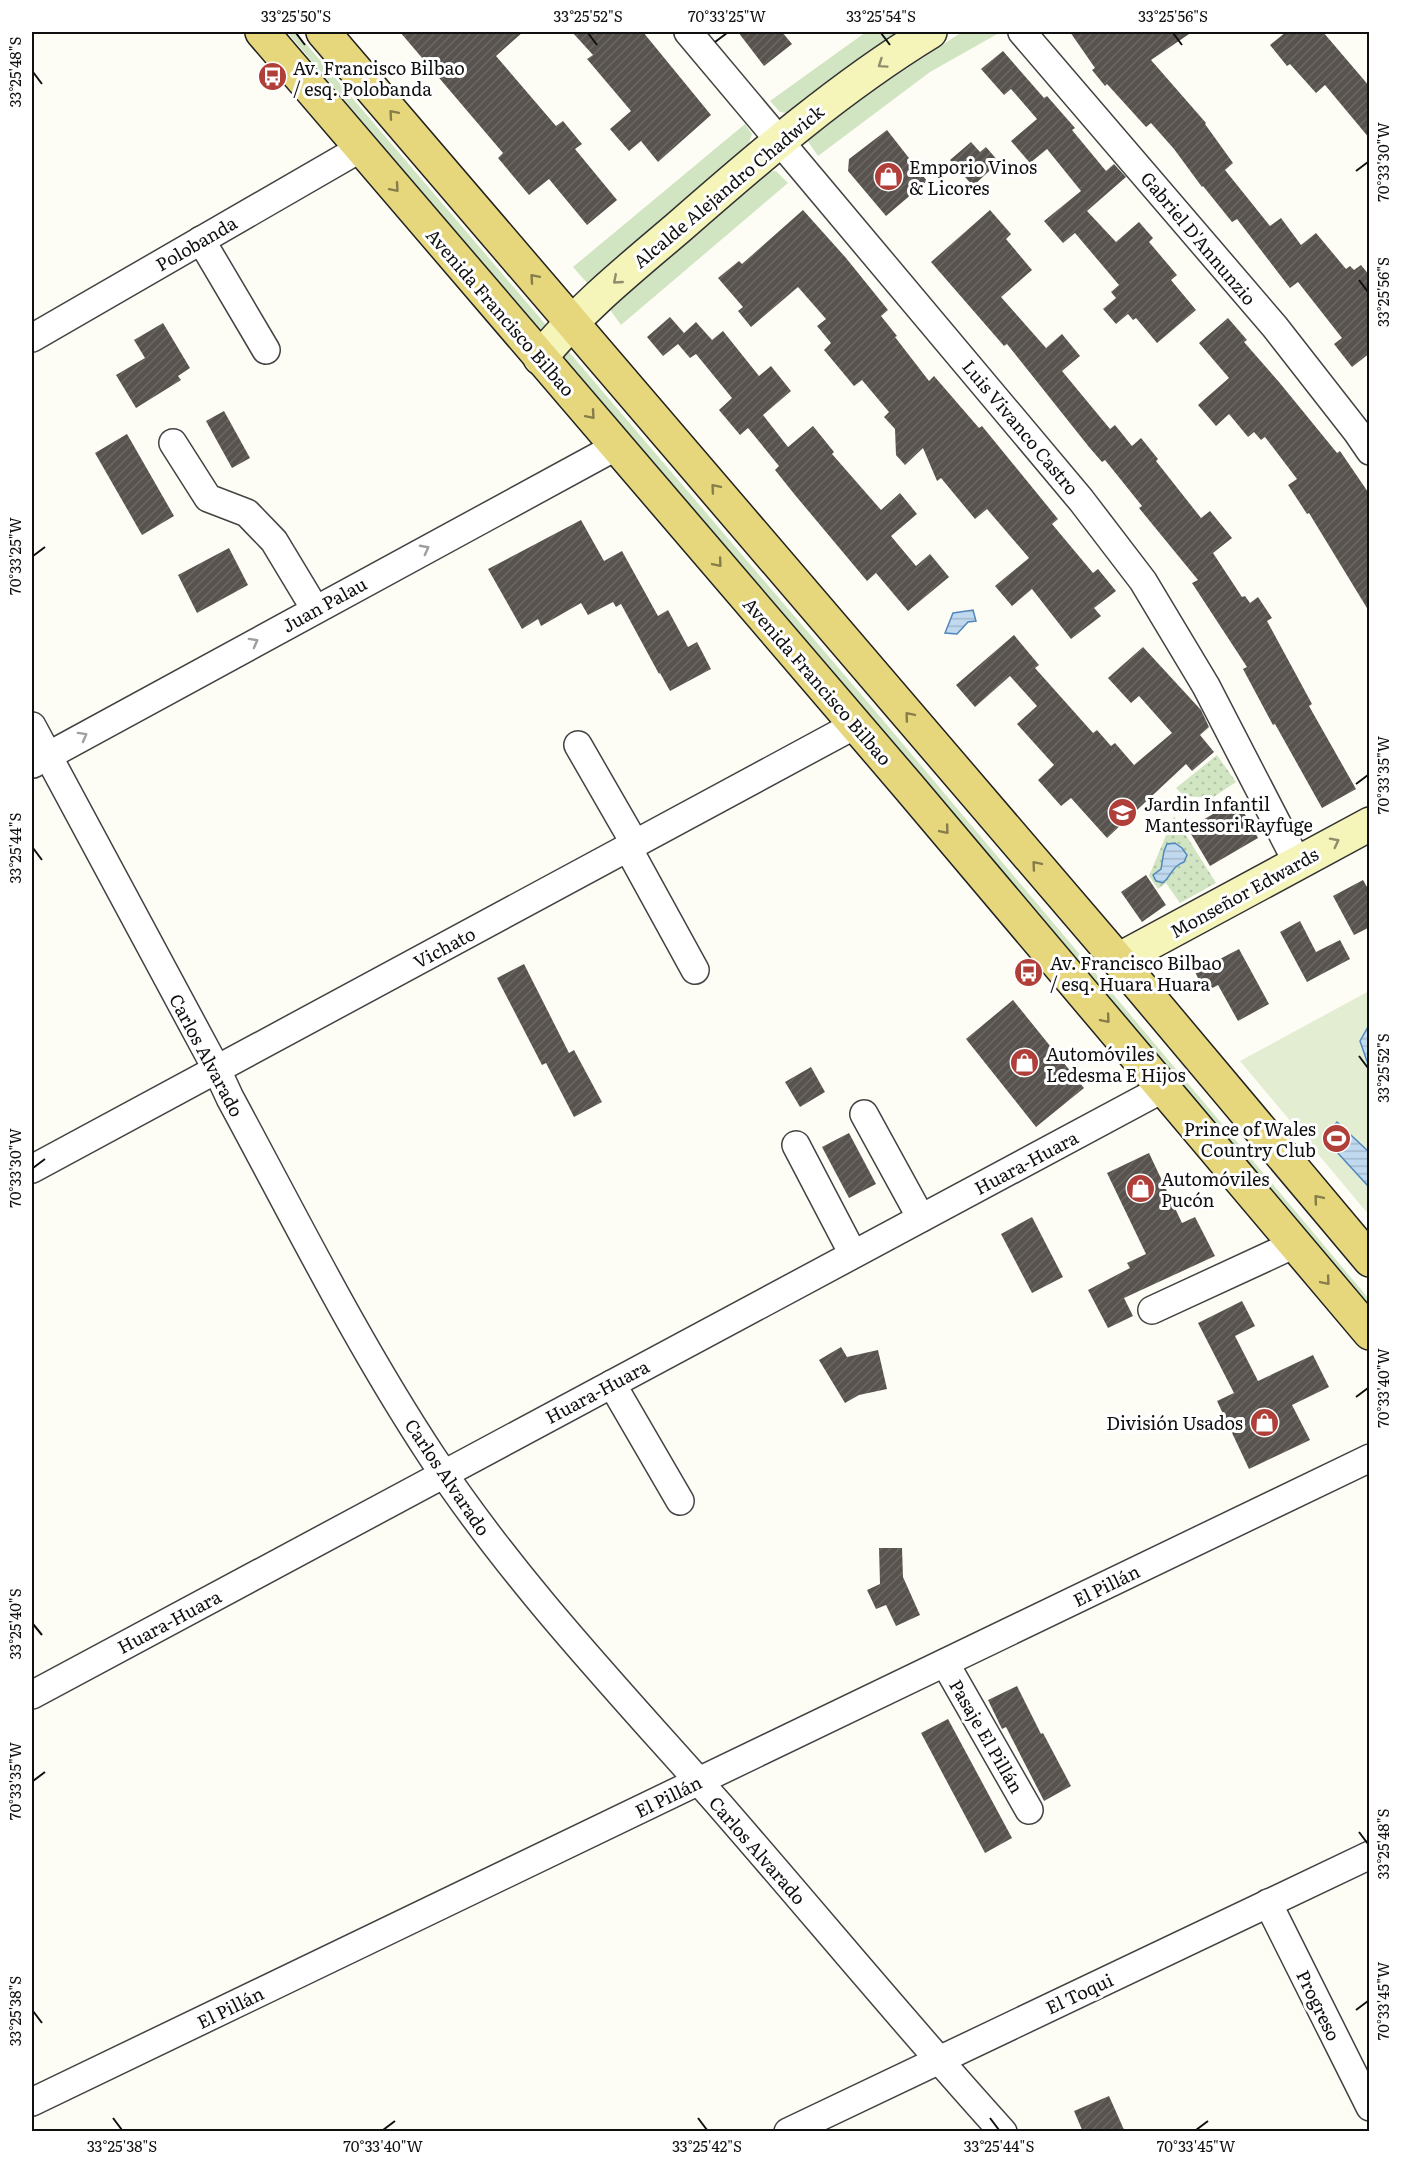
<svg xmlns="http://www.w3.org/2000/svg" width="1401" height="2163" font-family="Literata,serif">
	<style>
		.grass { fill: #d1e5c2 }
		.garden { fill: url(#garden-dots) }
		.pitch { fill: #e2edd2 }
		.water { fill: url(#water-rules); stroke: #5088bd; stroke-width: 1.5 }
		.building { fill: url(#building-hatch) }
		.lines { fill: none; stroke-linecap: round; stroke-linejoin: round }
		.street-casing { stroke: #434343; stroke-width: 30 }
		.secondary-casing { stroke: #323232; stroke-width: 36 }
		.primary-casing { stroke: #212121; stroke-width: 36 }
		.street { stroke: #fff; stroke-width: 27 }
		.secondary { stroke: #f5f4b9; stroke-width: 33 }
		.primary { stroke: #e7d77c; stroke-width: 33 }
		.oneway { stroke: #8e8d6d }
		.oneway2 { stroke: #867d4b }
		.oneway3 { stroke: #9f9f9f }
		.ticks { fill: none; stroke: #101010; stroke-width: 2 }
		.labels { text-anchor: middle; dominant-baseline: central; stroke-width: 6; stroke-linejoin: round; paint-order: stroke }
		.poi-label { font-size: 18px; fill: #101010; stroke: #fff; text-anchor: start }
		.street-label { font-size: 18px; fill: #101010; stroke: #fff }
		.neatline { fill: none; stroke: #101010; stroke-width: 2 }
		.ticks-label { font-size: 15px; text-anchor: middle; fill: #101010 }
	</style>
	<defs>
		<pattern id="garden-dots" width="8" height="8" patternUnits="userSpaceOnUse" patternTransform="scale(1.5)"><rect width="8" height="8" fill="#d1e5c2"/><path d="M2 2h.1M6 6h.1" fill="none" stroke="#b2c3a6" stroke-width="1.8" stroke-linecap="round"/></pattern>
		<pattern id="water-rules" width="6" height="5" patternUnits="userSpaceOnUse" patternTransform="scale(1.5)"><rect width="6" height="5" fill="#c0d9ef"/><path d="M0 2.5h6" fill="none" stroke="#a4b9cc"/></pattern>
		<pattern id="building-hatch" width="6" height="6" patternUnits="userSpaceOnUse" patternTransform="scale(1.5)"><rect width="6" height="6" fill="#58534e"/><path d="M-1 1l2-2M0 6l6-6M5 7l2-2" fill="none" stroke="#6b6763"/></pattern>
	</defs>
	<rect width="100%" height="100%" fill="#fefdf5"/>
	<g class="grass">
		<path d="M 287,32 L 296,32 L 882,719 L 1369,1299 L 1369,1310 Z"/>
		<path d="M 866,32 L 901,32 L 787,113 L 780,112 L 770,101 Z"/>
		<path d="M 962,32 L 997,32 L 999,33 L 930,72 L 818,156 L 807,140 L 819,126 Z"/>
		<path d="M 745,124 L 752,134 L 746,151 L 588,284 L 573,267 Z"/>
		<path d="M 776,171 L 788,183 L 621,325 L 608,307 L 767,172 Z"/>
	</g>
	<g class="garden">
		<path d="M 1217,755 L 1236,782 L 1212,798 L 1184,796 L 1176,788 Z"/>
		<path d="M 1174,816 L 1216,883 L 1180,903 L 1166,883 L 1158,889 L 1149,876 Z"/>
	</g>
	<path class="pitch" d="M 1369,991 L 1369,1215 L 1240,1061 Z"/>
	<g class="water">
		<path d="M 973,610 L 976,621 L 968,622 L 957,634 L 945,633 L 953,613 Z"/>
		<path d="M 1175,843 L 1182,848 L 1187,855 L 1184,862 C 1172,866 1172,875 1163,883 L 1156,881 L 1153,875 L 1161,869 L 1164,851 L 1167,844 Z"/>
		<path d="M 1369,1025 L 1369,1067 L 1360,1041 Z"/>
		<path d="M 1337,1122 L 1369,1152 L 1369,1187 L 1324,1138 Z"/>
	</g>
	<g class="building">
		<path d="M 400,32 L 523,32 L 496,56 L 556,126 L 563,121 L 582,144 L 575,149 L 617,200 L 587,225 L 549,179 L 529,195 L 498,158 L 503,153 Z"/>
		<path d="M 572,32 L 643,32 L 711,115 L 658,162 L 641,141 L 629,151 L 610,129 L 631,111 L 587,59 L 593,55 Z"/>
		<path d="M 738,32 L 782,32 L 792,44 L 764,66 Z"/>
		<path d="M 1070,32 L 1192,32 L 1151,60 L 1206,123 L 1205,124 L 1233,163 L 1225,170 L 1270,226 L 1281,218 L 1301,245 L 1316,233 L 1346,269 L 1350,266 L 1354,270 L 1361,265 L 1370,276 L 1370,353 L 1352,367 L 1334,344 L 1342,338 L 1298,282 L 1290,288 L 1237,219 L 1232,222 L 1203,186 L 1202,187 L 1174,149 L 1151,123 L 1146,127 L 1107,84 L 1105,86 L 1092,70 L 1095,68 Z"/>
		<path d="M 1286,32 L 1323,32 L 1370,87 L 1370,139 L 1325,85 L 1316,93 L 1290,64 L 1287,66 L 1270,45 Z"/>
		<path d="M 1003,51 L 1044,98 L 1047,96 L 1075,128 L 1072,130 L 1106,171 L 1114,164 L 1126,177 L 1087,211 L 1116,242 L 1139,222 L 1153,238 L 1149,242 L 1177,275 L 1171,280 L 1196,310 L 1157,343 L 1136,318 L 1133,320 L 1128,314 L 1116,324 L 1103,309 L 1116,298 L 1111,292 L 1119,285 L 1075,233 L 1063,243 L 1044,221 L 1081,191 L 1047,149 L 1030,163 L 1011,141 L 1037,119 L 1011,89 L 1004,95 L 981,69 Z"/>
		<path d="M 887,130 L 927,181 L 886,216 L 848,171 L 849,159 Z"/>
		<path d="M 971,142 L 980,152 L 986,147 L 999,162 L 973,186 L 950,160 Z"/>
		<path d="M 803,210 L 846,258 L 888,310 L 881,316 L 897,336 L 895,337 L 929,381 L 934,376 L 979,428 L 982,426 L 1058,519 L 1052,524 L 1093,573 L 1098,569 L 1116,591 L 1094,608 L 1101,616 L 1071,639 L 1032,589 L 1012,606 L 995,586 L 1029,558 L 987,509 L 975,519 L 941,478 L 937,481 L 923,448 L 905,465 L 896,455 L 895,429 L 884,417 L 889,412 L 862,380 L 854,386 L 824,350 L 831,343 L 817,326 L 826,319 L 798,287 L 751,327 L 738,311 L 743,307 L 718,278 L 739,261 L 742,264 Z"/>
		<path d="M 990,210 L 1011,234 L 1006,239 L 1032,270 L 1001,297 L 1046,348 L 1062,334 L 1080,356 L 1062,371 L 1110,429 L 1115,425 L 1132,446 L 1141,438 L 1158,459 L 1156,461 L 1201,518 L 1210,511 L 1232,538 L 1213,553 L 1242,597 L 1245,596 L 1250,603 L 1258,597 L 1272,618 L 1267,621 L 1312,704 L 1309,706 L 1356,789 L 1322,808 L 1275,724 L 1273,725 L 1243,669 L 1247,667 L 1192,583 L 1198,580 L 1139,508 L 1142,506 L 1105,460 L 1102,462 L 1089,447 L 1007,344 L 1004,346 L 931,262 Z"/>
		<path d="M 670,317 L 684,333 L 696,322 L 712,340 L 723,331 L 759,376 L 771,366 L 791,391 L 763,415 L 788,447 L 813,426 L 834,452 L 832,454 L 881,510 L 900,493 L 917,514 L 891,536 L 916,566 L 930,554 L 949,577 L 908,611 L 876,573 L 867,581 L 795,495 L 775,470 L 779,466 L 748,428 L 740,435 L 719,410 L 732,398 L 696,354 L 690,358 L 678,344 L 663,356 L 647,337 Z"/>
		<path d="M 1228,318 L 1247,340 L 1244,342 L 1279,382 L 1337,453 L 1340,451 L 1370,495 L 1370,613 L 1309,513 L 1307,514 L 1288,485 L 1297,479 L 1265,437 L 1261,440 L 1254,432 L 1248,437 L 1229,414 L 1216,426 L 1198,405 L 1229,378 L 1199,343 Z"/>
		<path d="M 163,323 L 190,368 L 178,376 L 181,380 L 136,408 L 116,375 L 145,358 L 134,340 Z"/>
		<path d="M 224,411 L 250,458 L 232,468 L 206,421 Z"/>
		<path d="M 127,434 L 174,516 L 142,535 L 95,453 Z"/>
		<path d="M 581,520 L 604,561 L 622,551 L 658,616 L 668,610 L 688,647 L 697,642 L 711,669 L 670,691 L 660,673 L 659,674 L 621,604 L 616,607 L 613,602 L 588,615 L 581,603 L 541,626 L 538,619 L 522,629 L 488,569 Z"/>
		<path d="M 229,548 L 248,585 L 197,613 L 178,575 Z"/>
		<path d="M 1014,635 L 1039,665 L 1035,668 L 1093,733 L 1097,730 L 1111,746 L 1115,743 L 1134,765 L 1172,733 L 1139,696 L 1131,703 L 1108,678 L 1143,647 L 1201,710 L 1209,727 L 1200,735 L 1214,752 L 1192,771 L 1186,764 L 1107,838 L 1071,798 L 1061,806 L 1038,780 L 1054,765 L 1017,724 L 1037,706 L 1010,676 L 975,707 L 956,685 Z"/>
		<path d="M 1237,800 L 1258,838 L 1210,866 L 1191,834 L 1204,827 L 1201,821 Z"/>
		<path d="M 1146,875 L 1166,905 L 1142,922 L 1121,892 Z"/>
		<path d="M 1363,880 L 1370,892 L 1370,927 L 1354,935 L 1333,896 Z"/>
		<path d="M 1300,921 L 1316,952 L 1340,940 L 1350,959 L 1307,982 L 1280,932 Z"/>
		<path d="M 1239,949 L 1269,1004 L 1238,1021 L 1218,985 L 1205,992 L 1195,972 Z"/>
		<path d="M 524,964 L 569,1053 L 574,1050 L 602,1102 L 574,1117 L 546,1063 L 542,1065 L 497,978 Z"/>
		<path d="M 1013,1000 L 1084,1088 L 1036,1127 L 966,1039 Z"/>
		<path d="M 811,1067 L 825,1092 L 800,1107 L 785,1082 Z"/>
		<path d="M 849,1133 L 876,1184 L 849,1198 L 822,1147 Z"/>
		<path d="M 1149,1153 L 1182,1223 L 1195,1217 L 1215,1256 L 1124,1298 L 1133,1316 L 1108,1328 L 1088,1290 L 1130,1268 L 1127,1263 L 1146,1254 L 1107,1173 Z"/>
		<path d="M 1032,1217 L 1063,1277 L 1032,1293 L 1001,1234 Z"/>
		<path d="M 1242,1301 L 1255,1326 L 1235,1336 L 1258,1381 L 1313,1355 L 1329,1387 L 1292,1405 L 1310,1440 L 1249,1469 L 1217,1401 L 1234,1393 L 1198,1323 Z"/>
		<path d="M 841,1347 L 847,1357 L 878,1350 L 887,1389 L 859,1395 L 845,1403 L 819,1360 Z"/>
		<path d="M 879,1548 L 902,1548 L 903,1577 L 920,1615 L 896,1626 L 886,1605 L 876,1609 L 867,1590 L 880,1584 Z"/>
		<path d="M 1017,1686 L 1041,1734 L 1043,1733 L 1071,1786 L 1044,1801 L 1006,1727 L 1002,1729 L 988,1700 Z"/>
		<path d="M 948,1719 L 1012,1838 L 985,1853 L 921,1733 Z"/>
		<path d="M 1109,2096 L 1125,2132 L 1083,2132 L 1074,2111 Z"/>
	</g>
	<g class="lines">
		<defs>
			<g id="street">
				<path d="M 688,32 L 1081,500 L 1143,581 L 1206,686 L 1297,862"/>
				<path d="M 1022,32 L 1275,327 L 1357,432 L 1370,451"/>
				<path d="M 201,240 L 266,350"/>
				<path d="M 32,338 L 361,148"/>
				<path d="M 173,443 L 208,498 L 247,513 L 274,541 L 315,609"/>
				<path d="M 32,726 L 217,1070 L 230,1098 C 295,1218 356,1341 431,1455 C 514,1581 618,1690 717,1802 C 813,1912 905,2024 1003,2132"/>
				<path d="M 578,745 L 635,844"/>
				<path d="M 33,764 L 617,446"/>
				<path d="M 628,848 L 695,970"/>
				<path d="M 864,1114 L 921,1218"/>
				<path d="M 796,1145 L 853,1254"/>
				<path d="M 32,1169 L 855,725"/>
				<path d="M 1152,1310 L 1295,1244"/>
				<path d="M 612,1384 L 680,1501"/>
				<path d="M 945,1663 L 1029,1810"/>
				<path d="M 32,1695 L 1164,1088"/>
				<path d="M 1268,1903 L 1370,2107"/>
				<path d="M 32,2102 L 1370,1458"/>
				<path d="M 788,2132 L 1370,1855"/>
			</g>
			<g id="secondary">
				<path d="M 540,358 C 581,308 631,268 679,227 C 759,157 840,87 930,32"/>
				<path d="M 1118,960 L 1370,824"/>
			</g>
			<g id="primary">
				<path d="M 262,32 L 908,786 L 1370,1333"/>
				<path d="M 323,32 L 1118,960 L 1370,1260"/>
			</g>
		</defs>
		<use href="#street" class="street-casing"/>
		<use href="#secondary" class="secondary-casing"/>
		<use href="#primary" class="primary-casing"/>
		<use href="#street" class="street"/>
		<use href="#secondary" class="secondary"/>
		<use href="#primary" class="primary"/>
	</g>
	<defs><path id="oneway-chevron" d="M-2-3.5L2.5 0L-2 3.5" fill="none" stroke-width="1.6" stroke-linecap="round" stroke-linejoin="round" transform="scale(1.5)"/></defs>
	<g class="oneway">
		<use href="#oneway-chevron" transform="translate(882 64) rotate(146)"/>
		<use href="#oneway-chevron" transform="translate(617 280) rotate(139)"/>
		<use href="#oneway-chevron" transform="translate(1335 842) rotate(-27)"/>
	</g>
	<g class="oneway2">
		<use href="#oneway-chevron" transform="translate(393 114) rotate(-131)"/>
		<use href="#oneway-chevron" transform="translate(395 188) rotate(49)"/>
		<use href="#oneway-chevron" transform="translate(534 278) rotate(-131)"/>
		<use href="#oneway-chevron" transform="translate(591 415) rotate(49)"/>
		<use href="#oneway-chevron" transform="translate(715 488) rotate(-130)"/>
		<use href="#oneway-chevron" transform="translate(718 563) rotate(50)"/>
		<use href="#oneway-chevron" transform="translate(909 716) rotate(-130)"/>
		<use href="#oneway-chevron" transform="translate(945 830) rotate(50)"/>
		<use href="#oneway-chevron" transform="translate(1036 865) rotate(-130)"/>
		<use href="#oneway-chevron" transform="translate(1106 1019) rotate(50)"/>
		<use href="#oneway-chevron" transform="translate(1318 1199) rotate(-130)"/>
		<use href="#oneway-chevron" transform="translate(1326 1281) rotate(50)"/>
	</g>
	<g class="oneway3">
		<use href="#oneway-chevron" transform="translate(425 549) rotate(-28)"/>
		<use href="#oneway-chevron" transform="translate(254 642) rotate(-29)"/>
		<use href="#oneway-chevron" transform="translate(83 736) rotate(-29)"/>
	</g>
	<path class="ticks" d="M 296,33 L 305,45M 588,33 L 597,45M 881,33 L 890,45M 1173,33 L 1182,45M 715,42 L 727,33M 33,72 L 42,84M 1356,171 L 1368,162M 1359,280 L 1368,292M 33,556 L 45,547M 1356,784 L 1368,775M 33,848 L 42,860M 1359,1056 L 1368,1068M 33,1168 L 45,1159M 1356,1397 L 1368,1388M 33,1624 L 42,1635M 33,1781 L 45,1772M 1359,1832 L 1368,1844M 1356,2010 L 1368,2001M 33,2011 L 42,2023M 113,2118 L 122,2130M 698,2118 L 707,2130M 990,2118 L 999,2130M 383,2130 L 395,2121M 1196,2130 L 1208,2121"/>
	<defs>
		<symbol id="bus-disc" viewBox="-11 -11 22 22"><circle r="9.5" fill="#b03e39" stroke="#fff"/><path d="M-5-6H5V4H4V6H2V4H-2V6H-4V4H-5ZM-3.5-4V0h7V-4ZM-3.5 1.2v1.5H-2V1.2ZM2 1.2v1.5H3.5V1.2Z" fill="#fff"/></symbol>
		<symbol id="shop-disc" viewBox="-11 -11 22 22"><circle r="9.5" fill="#b03e39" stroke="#fff"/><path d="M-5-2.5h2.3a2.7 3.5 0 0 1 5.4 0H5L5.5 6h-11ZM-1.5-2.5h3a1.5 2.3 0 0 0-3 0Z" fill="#fff"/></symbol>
		<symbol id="school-disc" viewBox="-11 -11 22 22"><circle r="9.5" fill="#b03e39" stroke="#fff"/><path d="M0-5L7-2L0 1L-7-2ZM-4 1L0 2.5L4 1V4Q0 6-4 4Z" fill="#fff"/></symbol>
		<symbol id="stadium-disc" viewBox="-11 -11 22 22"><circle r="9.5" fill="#b03e39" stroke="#fff"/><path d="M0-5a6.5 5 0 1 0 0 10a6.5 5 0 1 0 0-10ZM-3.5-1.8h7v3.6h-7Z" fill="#fff"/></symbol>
	</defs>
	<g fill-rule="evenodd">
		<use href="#bus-disc" x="256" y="60" width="33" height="33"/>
		<use href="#shop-disc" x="872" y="160" width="33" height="33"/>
		<use href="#school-disc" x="1106" y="796" width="33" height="33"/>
		<use href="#bus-disc" x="1012" y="956" width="33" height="33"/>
		<use href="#shop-disc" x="1008" y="1046" width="33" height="33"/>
		<use href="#stadium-disc" x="1320" y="1122" width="33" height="33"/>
		<use href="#shop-disc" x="1124" y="1172" width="33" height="33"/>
		<use href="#shop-disc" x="1248" y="1406" width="33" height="33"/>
	</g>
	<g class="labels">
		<g class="poi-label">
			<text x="293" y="67">Av. Francisco Bilbao<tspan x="293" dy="21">/ esq. Polobanda</tspan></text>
			<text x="909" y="166">Emporio Vinos<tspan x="909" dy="21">&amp; Licores</tspan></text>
			<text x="1144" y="803">Jardin Infantil<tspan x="1144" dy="21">Mantessori Rayfuge</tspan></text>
			<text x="1050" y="962">Av. Francisco Bilbao<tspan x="1050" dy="21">/ esq. Huara Huara</tspan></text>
			<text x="1046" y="1053">Automóviles<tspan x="1046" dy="21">Ledesma E Hijos</tspan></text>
			<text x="1316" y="1128" text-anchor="end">Prince of Wales<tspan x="1316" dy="21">Country Club</tspan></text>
			<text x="1161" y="1178">Automóviles<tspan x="1161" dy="21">Pucón</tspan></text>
			<text x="1243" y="1422" text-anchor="end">División Usados</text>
		</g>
		<g class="street-label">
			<text transform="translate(728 186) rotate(-40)">Alcalde Alejandro Chadwick</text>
			<text transform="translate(1199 238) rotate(50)">Gabriel D'Annunzio</text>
			<text transform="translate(196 243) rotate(-30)">Polobanda</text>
			<text transform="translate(501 312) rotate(49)">Avenida Francisco Bilbao</text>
			<text transform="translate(1021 427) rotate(50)">Luis Vivanco Castro</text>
			<text transform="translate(324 604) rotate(-29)">Juan Palau</text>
			<text transform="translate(818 681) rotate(49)">Avenida Francisco Bilbao</text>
			<text transform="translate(1244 892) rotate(-29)">Monseñor Edwards</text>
			<text transform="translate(444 947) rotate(-28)">Vichato</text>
			<text transform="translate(207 1055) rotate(62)">Carlos Alvarado</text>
			<text transform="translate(1026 1162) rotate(-28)">Huara-Huara</text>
			<text transform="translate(597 1391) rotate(-28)">Huara-Huara</text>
			<text transform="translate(448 1477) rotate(56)">Carlos Alvarado</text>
			<text transform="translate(1106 1585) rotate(-26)">El Pillán</text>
			<text transform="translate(169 1621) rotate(-28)">Huara-Huara</text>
			<text transform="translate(987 1736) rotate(60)">Pasaje El Pillán</text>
			<text transform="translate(668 1796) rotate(-26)">El Pillán</text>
			<text transform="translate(758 1850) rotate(49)">Carlos Alvarado</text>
			<text transform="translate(1079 1993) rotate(-25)">El Toqui</text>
			<text transform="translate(1319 2005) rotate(64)">Progreso</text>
			<text transform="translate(230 2007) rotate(-26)">El Pillán</text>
		</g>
	</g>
	<rect width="1401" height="2163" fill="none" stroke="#ffffff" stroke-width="66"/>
	<rect x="33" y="33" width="1335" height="2097" class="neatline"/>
	<g class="ticks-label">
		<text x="296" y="22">33°25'50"S</text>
		<text x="588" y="22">33°25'52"S</text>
		<text x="727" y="22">70°33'25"W</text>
		<text x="881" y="22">33°25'54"S</text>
		<text x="1173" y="22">33°25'56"S</text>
		<text transform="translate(16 72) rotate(-90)" y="5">33°25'48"S</text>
		<text transform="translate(1384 162) rotate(-90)" y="5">70°33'30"W</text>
		<text transform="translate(1384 292) rotate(-90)" y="5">33°25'56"S</text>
		<text transform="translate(16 556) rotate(-90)" y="5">70°33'25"W</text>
		<text transform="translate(1384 775) rotate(-90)" y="5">70°33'35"W</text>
		<text transform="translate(16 848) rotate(-90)" y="5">33°25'44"S</text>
		<text transform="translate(1384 1068) rotate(-90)" y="5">33°25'52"S</text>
		<text transform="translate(16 1168) rotate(-90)" y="5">70°33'30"W</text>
		<text transform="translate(1384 1388) rotate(-90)" y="5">70°33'40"W</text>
		<text transform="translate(16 1624) rotate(-90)" y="5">33°25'40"S</text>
		<text transform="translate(16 1781) rotate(-90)" y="5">70°33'35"W</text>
		<text transform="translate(1384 1844) rotate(-90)" y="5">33°25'48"S</text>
		<text transform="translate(1384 2001) rotate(-90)" y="5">70°33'45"W</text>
		<text transform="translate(16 2011) rotate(-90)" y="5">33°25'38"S</text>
		<text x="122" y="2152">33°25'38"S</text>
		<text x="383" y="2152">70°33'40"W</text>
		<text x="707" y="2152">33°25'42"S</text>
		<text x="999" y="2152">33°25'44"S</text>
		<text x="1196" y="2152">70°33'45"W</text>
	</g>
</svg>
